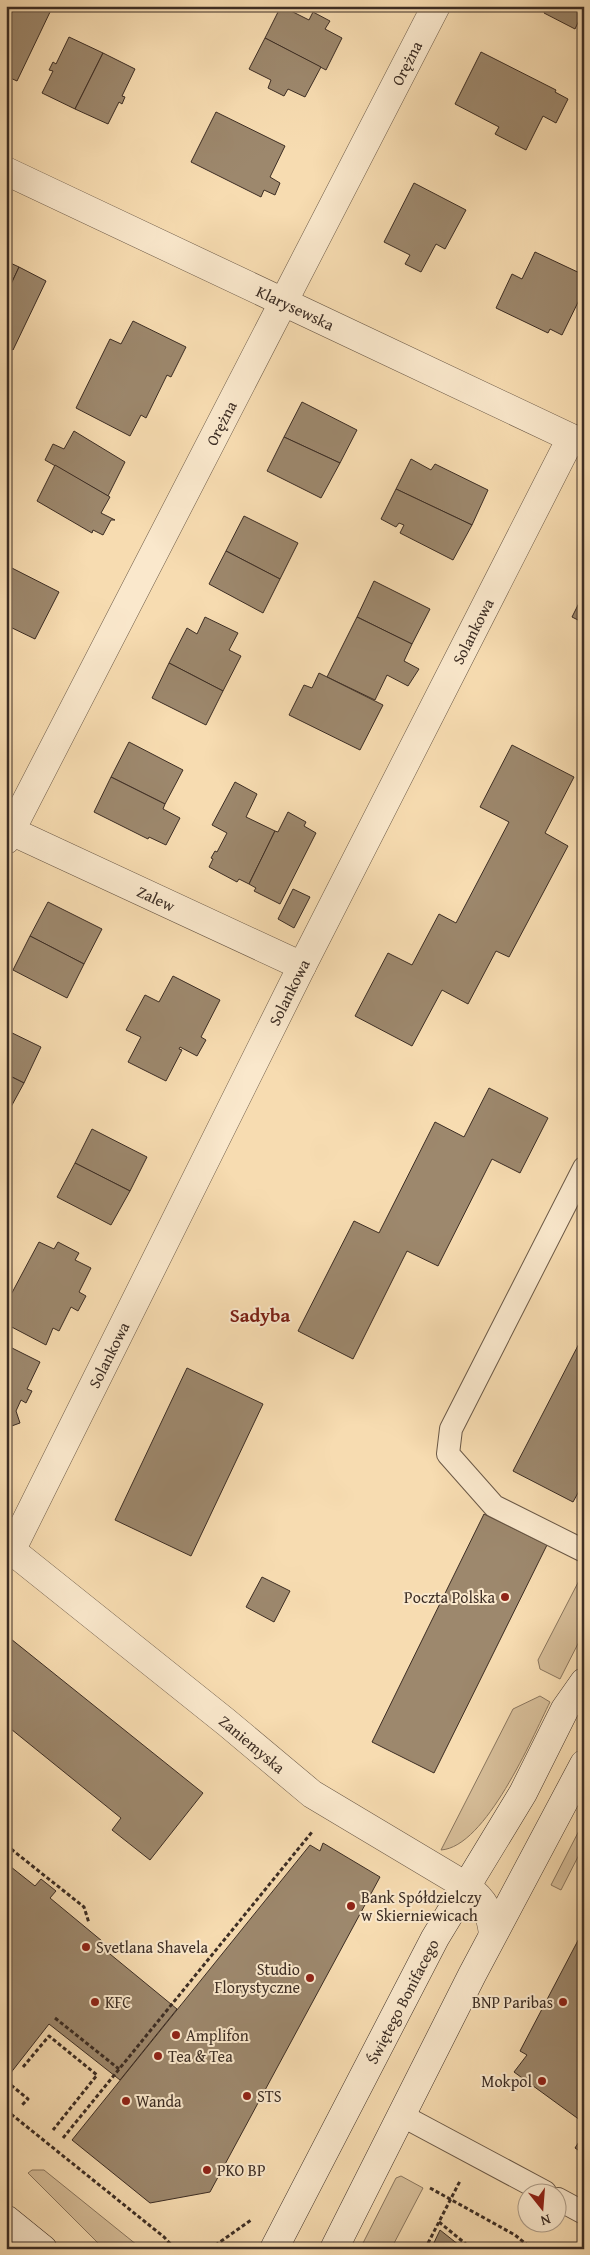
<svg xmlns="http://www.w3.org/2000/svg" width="590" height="2255" font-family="'Gentium Book Plus',serif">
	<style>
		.green { fill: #d7be99; stroke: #8a765e }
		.building { fill: #9d886d; stroke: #3c2d24 }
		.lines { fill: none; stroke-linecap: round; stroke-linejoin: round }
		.lane-casing { stroke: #6b5947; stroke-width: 24 }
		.street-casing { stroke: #6b5947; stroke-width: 29 }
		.secondary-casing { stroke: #3c2d24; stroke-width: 29 }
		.path { stroke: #3c2d24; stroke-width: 3; stroke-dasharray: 4 2.5; stroke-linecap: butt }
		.lane { stroke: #fae8cc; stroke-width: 22 }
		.street { stroke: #fae8cc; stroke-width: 28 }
		.secondary { stroke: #fae8cc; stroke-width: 28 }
		.poi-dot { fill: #8f2418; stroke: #fae8cc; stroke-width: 2 }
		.labels { text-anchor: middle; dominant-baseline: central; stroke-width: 4; stroke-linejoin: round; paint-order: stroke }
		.street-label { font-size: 16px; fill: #3c2d24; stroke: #fae8cc }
		.poi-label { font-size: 16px; fill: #3c2d24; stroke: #fae8cc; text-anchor: start }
		.quarter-label { font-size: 19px; font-weight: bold; fill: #7a1f14; stroke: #fae8cc }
	</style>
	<rect width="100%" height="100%" fill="#f7dcb1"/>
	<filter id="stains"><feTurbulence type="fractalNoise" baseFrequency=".004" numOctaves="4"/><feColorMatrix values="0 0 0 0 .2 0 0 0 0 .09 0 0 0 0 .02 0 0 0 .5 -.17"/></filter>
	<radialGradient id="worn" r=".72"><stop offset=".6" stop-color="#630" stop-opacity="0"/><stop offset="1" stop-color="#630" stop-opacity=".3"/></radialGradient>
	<g class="green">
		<path d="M 584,1571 L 584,1632 L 560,1679 L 540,1669 L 538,1660 Z"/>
		<path d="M 540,1696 L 550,1702 C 532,1738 486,1847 441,1850 L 513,1709 Z"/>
		<path d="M 584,1821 L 584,1845 L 561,1890 L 551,1885 Z"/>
		<path d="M 32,2170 L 44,2170 L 142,2249 L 104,2249 L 28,2173 Z"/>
		<path d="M 401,2176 L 423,2188 L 391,2249 L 360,2249 L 396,2178 Z"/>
	</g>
	<g class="building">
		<path d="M 6,6 L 42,6 L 51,10 L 17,81 L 6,76 Z"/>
		<path d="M 281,6 L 309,20 L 313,12 L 330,21 L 325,29 L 342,38 L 326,70 L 265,38 Z"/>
		<path d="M 547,6 L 584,6 L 584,10 L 575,29 L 544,13 Z"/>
		<path d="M 69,37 L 103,53 L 75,109 L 42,93 L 53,71 L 49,70 L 53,62 L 56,64 Z"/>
		<path d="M 265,38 L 321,67 L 305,97 L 288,89 L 284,96 L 268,88 L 271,80 L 249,69 Z"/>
		<path d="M 481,52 L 556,90 L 555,92 L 568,99 L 556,123 L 543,116 L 526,150 L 495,134 L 499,127 L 455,104 Z"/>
		<path d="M 103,53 L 135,69 L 122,96 L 125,97 L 122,104 L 119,102 L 108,124 L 75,109 Z"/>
		<path d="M 216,112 L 285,146 L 270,177 L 280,183 L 275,195 L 264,190 L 261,197 L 191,162 Z"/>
		<path d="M 414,183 L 466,210 L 445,249 L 436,244 L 421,272 L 405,264 L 410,255 L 384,242 Z"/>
		<path d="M 535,252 L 584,275 L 584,290 L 562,335 L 550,329 L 548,333 L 496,308 L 512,274 L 522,279 Z"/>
		<path d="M 6,261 L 19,267 L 6,295 Z"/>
		<path d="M 19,267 L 46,281 L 13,350 L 6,346 L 6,295 Z"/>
		<path d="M 133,321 L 186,347 L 171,377 L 167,375 L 146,418 L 141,415 L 130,436 L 76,408 L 110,339 L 121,344 Z"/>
		<path d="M 302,402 L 357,430 L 340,463 L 284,437 Z"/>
		<path d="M 74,431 L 125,462 L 108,496 L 45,460 L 53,444 L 64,449 Z"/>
		<path d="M 284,437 L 340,463 L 321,498 L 267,471 Z"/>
		<path d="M 411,459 L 431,470 L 435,464 L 488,490 L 472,525 L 396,489 Z"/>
		<path d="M 55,465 L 110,497 L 101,513 L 115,520 L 111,520 L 103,535 L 93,530 L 92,533 L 37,501 Z"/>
		<path d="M 396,489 L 472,525 L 453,560 L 400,533 L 404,525 L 399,523 L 396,527 L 381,519 Z"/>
		<path d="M 244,516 L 298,543 L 280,579 L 226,551 Z"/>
		<path d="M 226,551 L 280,579 L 263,613 L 209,584 Z"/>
		<path d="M 6,565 L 59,592 L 35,639 L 6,625 Z"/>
		<path d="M 374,581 L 430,609 L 412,644 L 357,617 Z"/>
		<path d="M 584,593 L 584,623 L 572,617 Z"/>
		<path d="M 205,617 L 238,633 L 229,650 L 241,656 L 223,691 L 169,663 L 187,628 L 197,634 Z"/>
		<path d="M 357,617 L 412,644 L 404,661 L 419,669 L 408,686 L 387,675 L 375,700 L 327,677 Z"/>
		<path d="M 169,663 L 223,691 L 206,725 L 152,698 Z"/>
		<path d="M 319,673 L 383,705 L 360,750 L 289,715 L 304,685 L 312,688 Z"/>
		<path d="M 129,742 L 183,770 L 165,804 L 111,777 Z"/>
		<path d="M 512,745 L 574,777 L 545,833 L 568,846 L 509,957 L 496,951 L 468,1004 L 442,990 L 412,1046 L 355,1016 L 388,953 L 412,965 L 439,914 L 456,923 L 509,822 L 480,807 Z"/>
		<path d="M 111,777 L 165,804 L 163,809 L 180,818 L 166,845 L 149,837 L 148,839 L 94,812 Z"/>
		<path d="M 235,782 L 257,794 L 246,817 L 275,831 L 249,884 L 239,879 L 237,882 L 209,867 L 213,859 L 211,858 L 215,851 L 217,852 L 227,833 L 212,825 Z"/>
		<path d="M 288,812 L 306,822 L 304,826 L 316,833 L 280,904 L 254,891 L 256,888 L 249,884 L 275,831 L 278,832 Z"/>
		<path d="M 293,889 L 310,897 L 294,928 L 278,919 Z"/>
		<path d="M 48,902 L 102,929 L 84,964 L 30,936 Z"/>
		<path d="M 30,936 L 84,964 L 67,998 L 13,970 Z"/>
		<path d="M 173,976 L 220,1000 L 201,1037 L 206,1040 L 197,1056 L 180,1047 L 179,1049 L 182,1050 L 166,1081 L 128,1062 L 141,1037 L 126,1030 L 145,995 L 159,1002 Z"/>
		<path d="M 6,1030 L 41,1047 L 24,1083 L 6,1074 Z"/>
		<path d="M 6,1074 L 24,1083 L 6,1116 Z"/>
		<path d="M 489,1088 L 548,1118 L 520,1173 L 492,1159 L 438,1266 L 407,1251 L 353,1359 L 298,1331 L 354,1221 L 379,1233 L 435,1122 L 464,1137 Z"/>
		<path d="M 92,1129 L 147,1157 L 130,1191 L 75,1163 Z"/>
		<path d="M 75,1163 L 130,1191 L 111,1225 L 57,1197 Z"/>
		<path d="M 39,1242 L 54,1249 L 58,1242 L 79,1253 L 75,1260 L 91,1268 L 79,1292 L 86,1296 L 78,1311 L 71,1307 L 59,1331 L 53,1328 L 46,1345 L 6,1324 L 6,1304 Z"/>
		<path d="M 584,1334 L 584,1482 L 573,1502 L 513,1471 Z"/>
		<path d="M 6,1345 L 40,1362 L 27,1389 L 32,1391 L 26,1403 L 21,1400 L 16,1411 L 20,1423 L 6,1428 Z"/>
		<path d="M 187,1368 L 263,1404 L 191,1556 L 115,1520 Z"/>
		<path d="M 484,1514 L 547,1545 L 434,1773 L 372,1742 Z"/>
		<path d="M 262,1577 L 290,1591 L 274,1622 L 246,1607 Z"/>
		<path d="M 6,1635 L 203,1793 L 150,1860 L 112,1830 L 121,1818 L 6,1725 Z"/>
		<path d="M 323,1843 L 380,1877 L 210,2192 L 150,2203 L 72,2140 L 310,1845 L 320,1851 Z"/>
		<path d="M 6,1863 L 35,1886 L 41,1879 L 56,1891 L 50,1898 L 102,1941 L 99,1945 L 177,2009 L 120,2080 L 49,2024 L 6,2079 Z"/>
		<path d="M 584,1929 L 584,2123 L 514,2072 L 527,2055 L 520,2051 Z"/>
		<path d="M 584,2134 L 584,2154 L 575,2148 Z"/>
		<path d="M 440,2230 L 464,2249 L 431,2249 Z"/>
	</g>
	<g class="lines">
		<defs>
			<g id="lane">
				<path d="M 584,1168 L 451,1429 L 448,1454 L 494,1506 L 584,1551"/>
				<path d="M 401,2115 L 545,2192"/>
				<path d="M 558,2199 L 584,2213"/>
			</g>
			<g id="street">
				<path id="s1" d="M 6,171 L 584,444"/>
				<path id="s2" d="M 11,831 L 302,966"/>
				<path id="s3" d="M 6,840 L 436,6"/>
				<path id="s4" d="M 6,1546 L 226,1722 L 312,1794 L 466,1886 C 485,1901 490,1911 493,1934"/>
				<path id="s5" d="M 11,1551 L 302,966 L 571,438"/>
			</g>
			<g id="secondary">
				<path d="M 6,2219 L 43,2249"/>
				<path id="s6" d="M 274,2249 L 435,1938 L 523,1793 L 565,1709 L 584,1682"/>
				<path d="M 334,2249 L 472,1975 L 584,1764"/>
			</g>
		</defs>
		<use href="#lane" class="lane-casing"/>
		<use href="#street" class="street-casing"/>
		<use href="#secondary" class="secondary-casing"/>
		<g class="path">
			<path d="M 6,1845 L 84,1907 L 89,1923"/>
			<path d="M 55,2018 L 119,2069"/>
			<path d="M 23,2067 L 49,2036 L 97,2075 L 53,2130"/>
			<path d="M 6,2081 L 28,2099 L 22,2105"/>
			<path d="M 6,2110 L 164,2237 L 175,2249"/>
			<path d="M 63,2138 L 312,1832"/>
			<path d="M 430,2188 L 515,2235 L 532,2249"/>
			<path d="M 439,2222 L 472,2249"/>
			<path d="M 210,2249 L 251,2220"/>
			<path d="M 425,2249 L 460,2181"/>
		</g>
		<use href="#lane" class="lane"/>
		<use href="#street" class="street"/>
		<use href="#secondary" class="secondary"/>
	</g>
	<g class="poi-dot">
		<circle cx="505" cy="1597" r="5"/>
		<circle cx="351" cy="1906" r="5"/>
		<circle cx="86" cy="1947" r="5"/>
		<circle cx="310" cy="1978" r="5"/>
		<circle cx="95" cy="2002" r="5"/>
		<circle cx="563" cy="2002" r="5"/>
		<circle cx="176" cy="2035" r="5"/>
		<circle cx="158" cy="2056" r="5"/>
		<circle cx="542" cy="2081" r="5"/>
		<circle cx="247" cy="2096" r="5"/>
		<circle cx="126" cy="2101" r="5"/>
		<circle cx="207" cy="2170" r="5"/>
	</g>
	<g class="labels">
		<g class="street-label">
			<text stroke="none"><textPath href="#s3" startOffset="874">Orężna</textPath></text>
			<text stroke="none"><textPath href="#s1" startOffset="320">Klarysewska</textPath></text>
			<text stroke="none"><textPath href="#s3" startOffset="469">Orężna</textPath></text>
			<text stroke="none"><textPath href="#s5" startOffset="1029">Solankowa</textPath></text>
			<text stroke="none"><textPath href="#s2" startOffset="160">Zalew</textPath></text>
			<text stroke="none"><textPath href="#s5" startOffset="624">Solankowa</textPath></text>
			<text stroke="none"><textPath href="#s5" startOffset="219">Solankowa</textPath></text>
			<text stroke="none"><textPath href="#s4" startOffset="316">Zaniemyska</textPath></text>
			<text stroke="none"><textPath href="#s6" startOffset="279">Świętego Bonifacego</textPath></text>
		</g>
		<g class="poi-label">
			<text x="495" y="1597" text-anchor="end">Poczta Polska</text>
			<text x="361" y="1897">Bank Spółdzielczy<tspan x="361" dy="18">w Skierniewicach</tspan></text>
			<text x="96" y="1947">Svetlana Shavela</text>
			<text x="300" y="1969" text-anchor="end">Studio<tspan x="300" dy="18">Florystyczne</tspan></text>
			<text x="105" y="2002">KFC</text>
			<text x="553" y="2002" text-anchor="end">BNP Paribas</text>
			<text x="186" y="2035">Amplifon</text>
			<text x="168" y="2056">Tea &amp; Tea</text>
			<text x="532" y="2081" text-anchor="end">Mokpol</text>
			<text x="257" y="2096">STS</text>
			<text x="136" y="2101">Wanda</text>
			<text x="217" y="2170">PKO BP</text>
		</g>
		<g class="quarter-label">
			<text x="260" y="1315">Sadyba</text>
		</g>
	</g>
	<rect width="590" height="2255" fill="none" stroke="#f7dcb1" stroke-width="25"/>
	<rect x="8" y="8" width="575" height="2240" fill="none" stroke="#3c2d24" stroke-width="2.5"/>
	<rect x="12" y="12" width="565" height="2230" fill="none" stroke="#3c2d24"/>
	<g transform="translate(542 2208) rotate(163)"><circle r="24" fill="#fae8cc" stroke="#ae9d89"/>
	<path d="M0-4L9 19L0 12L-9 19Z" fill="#8f2418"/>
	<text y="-8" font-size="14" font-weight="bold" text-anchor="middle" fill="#3c2d24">N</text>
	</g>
	<rect width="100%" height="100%" filter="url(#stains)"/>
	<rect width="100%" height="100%" fill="url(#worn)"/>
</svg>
